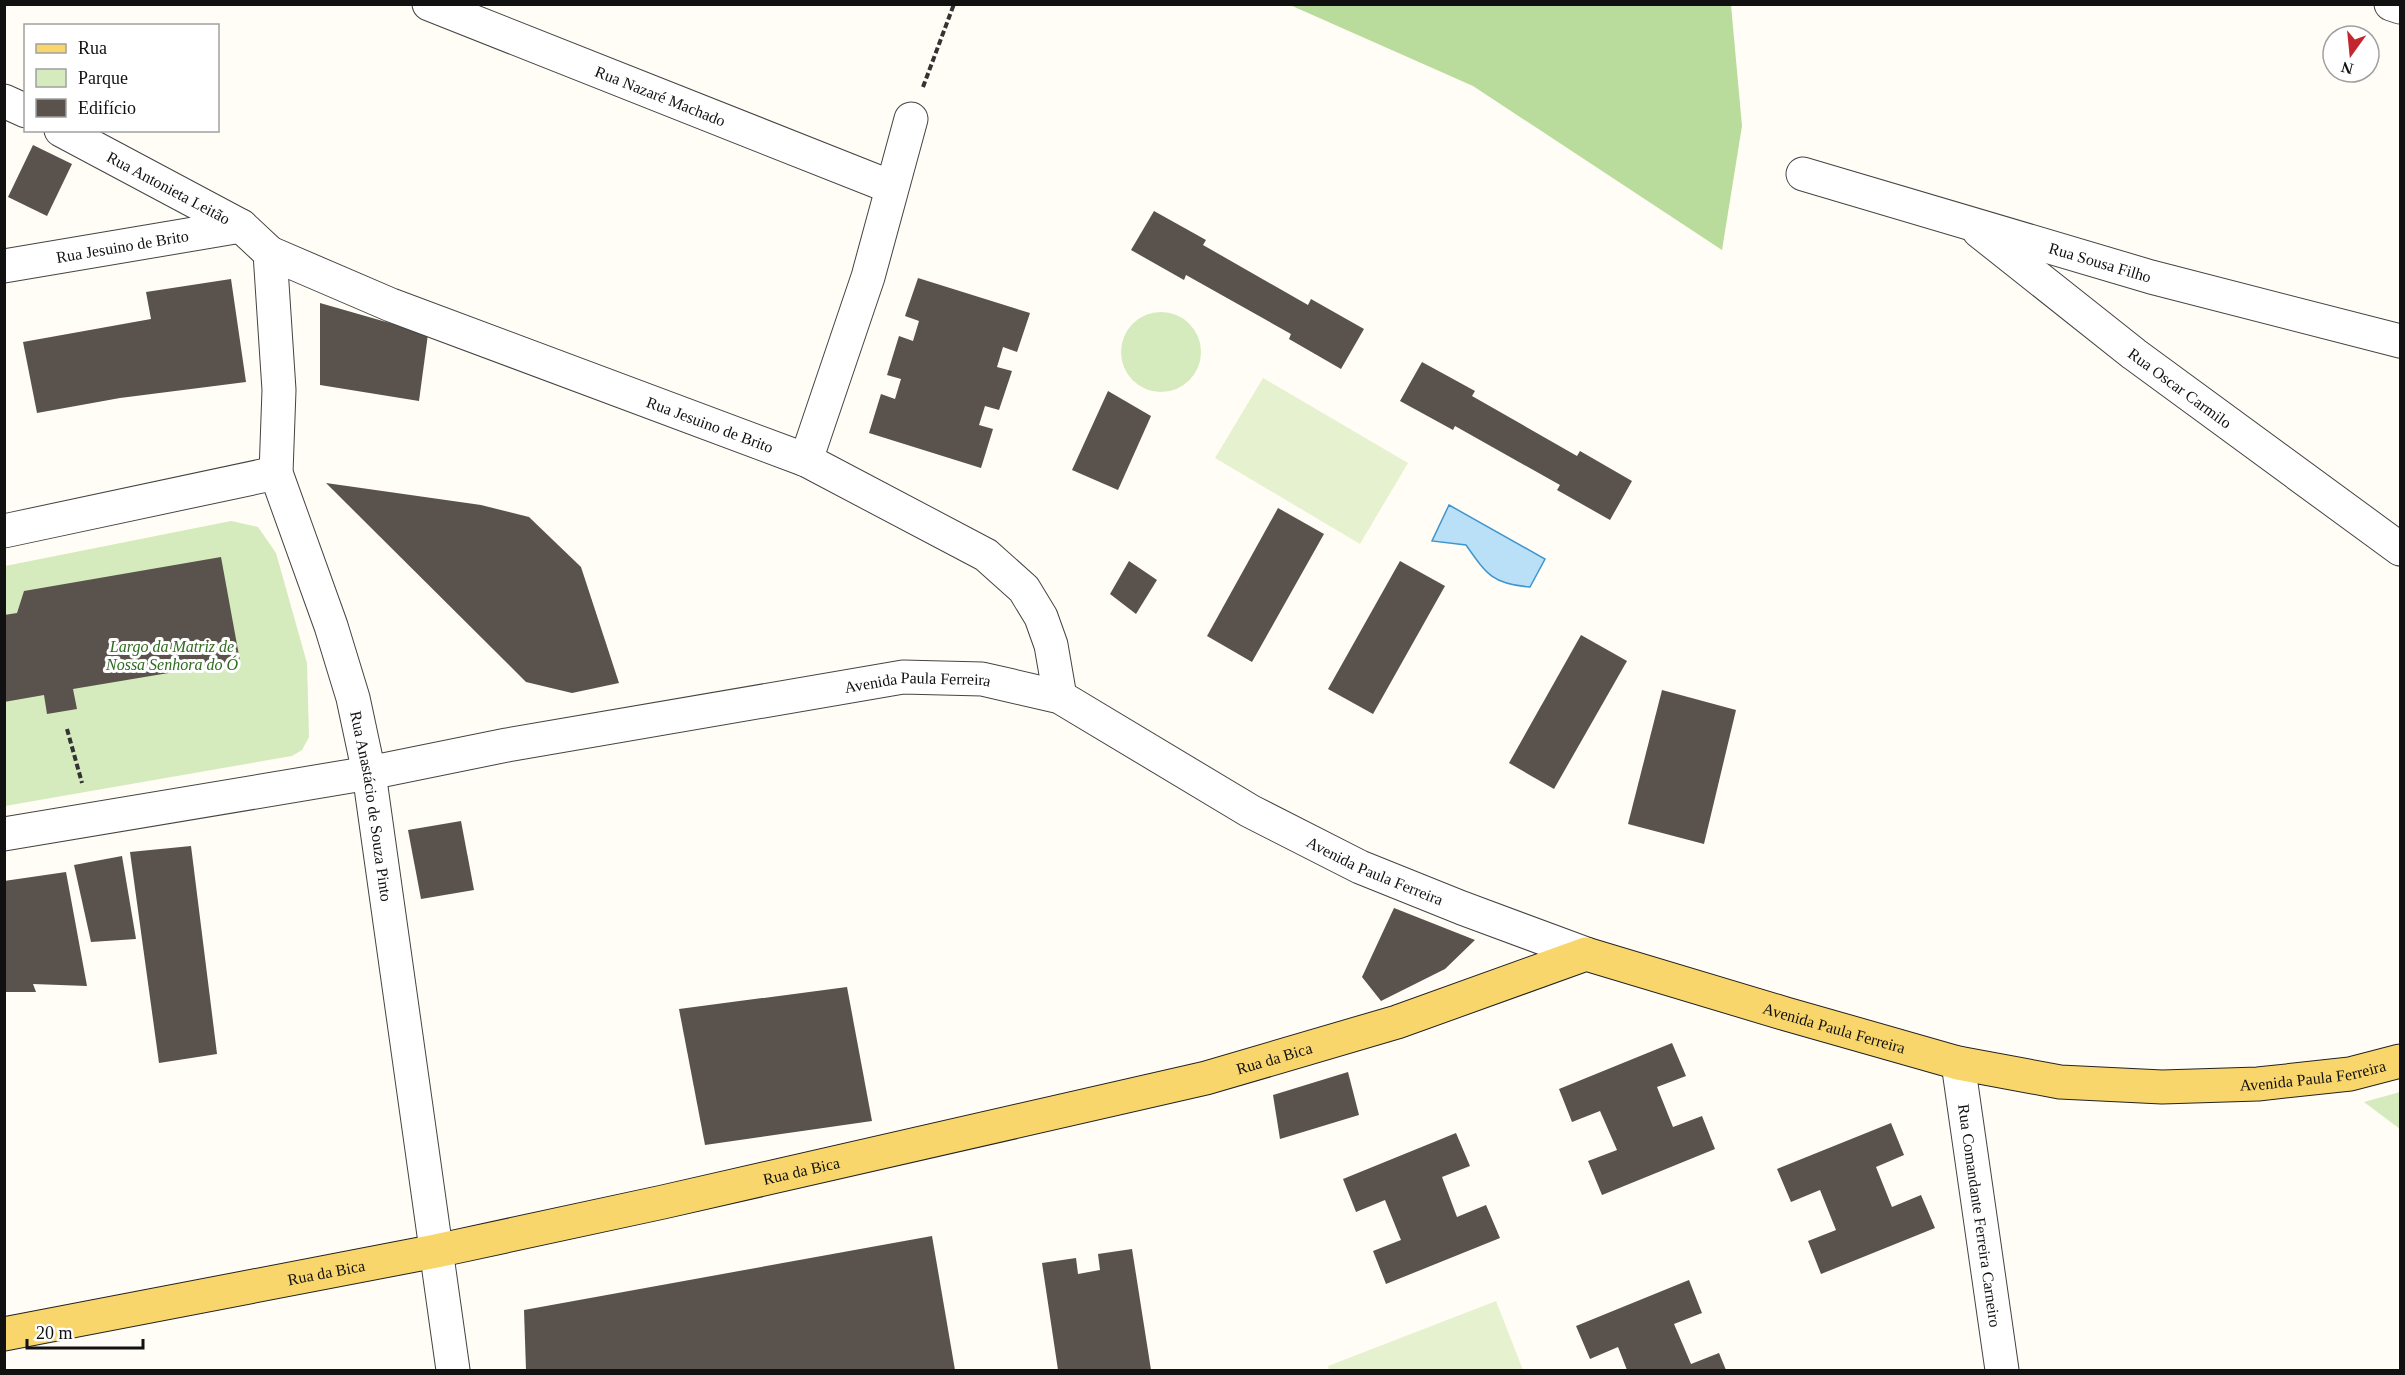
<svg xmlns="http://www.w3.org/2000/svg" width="2405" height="1375" font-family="'Times New Roman',serif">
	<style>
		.green { fill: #d5ebbd }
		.forest { fill: #b9dc9c }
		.pitch { fill: #e6f2cf }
		.water { fill: #b9e0f7; stroke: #3f96cf; stroke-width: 1.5 }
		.building { fill: #5a524d }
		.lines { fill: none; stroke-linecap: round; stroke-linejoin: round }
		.minor-casing { stroke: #444; stroke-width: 35 }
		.major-casing { stroke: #222; stroke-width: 35 }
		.path { stroke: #333; stroke-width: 4; stroke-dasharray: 6 3; stroke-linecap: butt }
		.minor { stroke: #fff; stroke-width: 33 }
		.major { stroke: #f9d66b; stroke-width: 33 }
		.labels { text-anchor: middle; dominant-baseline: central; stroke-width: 6; stroke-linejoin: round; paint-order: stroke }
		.street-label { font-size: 16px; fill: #111; stroke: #fff }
		.park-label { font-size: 16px; font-style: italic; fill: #2f6b1f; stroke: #fff }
	</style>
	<rect width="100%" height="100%" fill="#fffdf5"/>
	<g class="green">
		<circle cx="1161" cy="352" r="40"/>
		<path d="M 231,521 L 258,527 L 276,553 L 307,663 L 309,737 L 302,750 L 292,756 L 5,806 L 5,566 Z"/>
		<path d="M 2400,1092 L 2400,1129 L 2364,1102 Z"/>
	</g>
	<path class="forest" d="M 1290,5 L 1731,5 L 1742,126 L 1722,250 L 1473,86 Z"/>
	<g class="pitch">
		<path d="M 1263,378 L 1408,463 L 1360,544 L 1215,458 Z"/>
		<path d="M 1496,1301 L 1523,1370 L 1329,1370 L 1328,1366 Z"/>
	</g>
	<path class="water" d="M 1449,505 L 1545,559 L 1530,587 C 1493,584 1487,575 1466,545 L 1432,541 Z"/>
	<g class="building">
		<path d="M 33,145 L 72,164 L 47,216 L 8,197 Z"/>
		<path d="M 1154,211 L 1206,240 L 1203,245 L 1308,305 L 1311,299 L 1364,329 L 1341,369 L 1289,339 L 1291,334 L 1186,275 L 1184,280 L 1131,250 Z"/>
		<path d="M 918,278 L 1030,313 L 1017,352 L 1003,347 L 997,367 L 1012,371 L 999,410 L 985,406 L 979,425 L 993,429 L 981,468 L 869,433 L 881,394 L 895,399 L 901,379 L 887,375 L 899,336 L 913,341 L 919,321 L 905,316 Z"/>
		<path d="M 231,279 L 246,382 L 120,398 L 37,413 L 23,342 L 151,319 L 146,292 Z"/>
		<path d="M 320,303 L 428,334 L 419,401 L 320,385 Z"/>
		<path d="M 1422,362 L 1475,391 L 1472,396 L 1577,456 L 1580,451 L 1632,481 L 1610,520 L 1557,490 L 1560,485 L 1455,426 L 1453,430 L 1400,401 Z"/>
		<path d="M 1108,391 L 1151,416 L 1118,490 L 1072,470 Z"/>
		<path d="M 326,483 L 481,505 L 529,517 L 581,567 L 619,683 L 572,693 L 526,682 Z"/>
		<path d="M 1278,508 L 1324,534 L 1252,662 L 1207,636 Z"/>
		<path d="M 221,557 L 240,661 L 73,689 L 77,709 L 47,714 L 44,695 L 4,702 L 4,615 L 17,613 L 24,591 Z"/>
		<path d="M 1129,561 L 1157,580 L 1136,614 L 1110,594 Z"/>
		<path d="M 1400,561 L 1445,586 L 1373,714 L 1328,689 Z"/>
		<path d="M 1581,635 L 1627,661 L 1554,789 L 1509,763 Z"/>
		<path d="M 1662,690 L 1736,710 L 1704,844 L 1628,824 Z"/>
		<path d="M 461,821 L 474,890 L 421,899 L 408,830 Z"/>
		<path d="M 191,846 L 217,1054 L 159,1063 L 130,852 Z"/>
		<path d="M 122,856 L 136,939 L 91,942 L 74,865 Z"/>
		<path d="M 66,872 L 87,986 L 33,984 L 36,992 L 4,992 L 4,881 Z"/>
		<path d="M 1394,908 L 1475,940 L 1445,969 L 1381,1001 L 1362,977 Z"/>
		<path d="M 847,987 L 872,1121 L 705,1145 L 679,1009 Z"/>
		<path d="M 1672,1043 L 1686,1076 L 1657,1087 L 1673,1127 L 1702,1116 L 1715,1149 L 1602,1195 L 1588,1161 L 1617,1150 L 1600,1111 L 1572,1122 L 1559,1089 Z"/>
		<path d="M 1348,1072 L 1359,1115 L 1280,1139 L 1273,1095 Z"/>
		<path d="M 1891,1123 L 1904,1155 L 1876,1167 L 1892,1207 L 1921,1195 L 1935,1228 L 1821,1274 L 1808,1241 L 1836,1230 L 1820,1190 L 1791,1202 L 1777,1169 Z"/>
		<path d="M 1456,1133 L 1470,1166 L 1442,1177 L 1457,1217 L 1486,1205 L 1500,1238 L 1386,1284 L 1373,1251 L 1401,1240 L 1385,1200 L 1356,1212 L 1343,1179 Z"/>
		<path d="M 932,1236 L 955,1370 L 526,1370 L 524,1310 Z"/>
		<path d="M 1132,1249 L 1151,1370 L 1058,1370 L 1042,1263 L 1076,1258 L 1078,1274 L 1100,1270 L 1098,1254 Z"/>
		<path d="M 1689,1280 L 1702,1313 L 1674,1324 L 1691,1364 L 1719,1353 L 1726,1370 L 1627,1370 L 1618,1347 L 1590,1359 L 1576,1326 Z"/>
	</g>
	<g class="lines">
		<defs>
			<g id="minor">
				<path id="s1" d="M 429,4 L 891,187"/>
				<path d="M 2391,4 L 2400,7"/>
				<path d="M 4,101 L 26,111"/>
				<path id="s2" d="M 61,130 L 241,226 L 270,253 L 391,305 L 806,460 L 986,555 L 1024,589 L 1041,617 L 1051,645 L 1060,697"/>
				<path id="s3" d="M 1803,174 L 2151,277 L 2400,341"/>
				<path id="s4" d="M 1979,231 L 2134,354 L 2400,549"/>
				<path id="s5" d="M 270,253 L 279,390 L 276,473 L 331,626 L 353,698 L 369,773 L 453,1370"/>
				<path id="s6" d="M 4,266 L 241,226"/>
				<path d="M 806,460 L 868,277 L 911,119"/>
				<path d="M 4,531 L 276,473"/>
				<path id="s7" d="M 4,834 L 369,773 L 507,745 L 903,677 L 982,679 L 1060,697 L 1250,811 L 1360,867 L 1462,908 L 1586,954"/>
				<path id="s8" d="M 1958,1063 L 2002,1370"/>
			</g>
			<g id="major">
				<path id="s9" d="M 4,1334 L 436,1251 L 663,1202 L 1206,1078 L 1397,1022 L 1586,954 L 1786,1014 L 1958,1063 L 2060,1082 L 2162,1087 L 2258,1084 L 2350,1074 L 2400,1061"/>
			</g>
		</defs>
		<use href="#minor" class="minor-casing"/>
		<use href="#major" class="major-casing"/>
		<g class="path">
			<path d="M 923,87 L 954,4"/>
			<path d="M 67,729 L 82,783"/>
		</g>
		<use href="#minor" class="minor"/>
		<use href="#major" class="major"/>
	</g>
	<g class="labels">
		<g class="street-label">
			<text stroke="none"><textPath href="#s1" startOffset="249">Rua Nazaré Machado</textPath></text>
			<text stroke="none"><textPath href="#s2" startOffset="122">Rua Antonieta Leitão</textPath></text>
			<text stroke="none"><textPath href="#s6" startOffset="120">Rua Jesuino de Brito</textPath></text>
			<text stroke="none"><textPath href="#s3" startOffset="310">Rua Sousa Filho</textPath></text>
			<text stroke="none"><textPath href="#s4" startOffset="255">Rua Oscar Carmilo</textPath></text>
			<text stroke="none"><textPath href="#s2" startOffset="716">Rua Jesuino de Brito</textPath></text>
			<text stroke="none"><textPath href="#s7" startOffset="927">Avenida Paula Ferreira</textPath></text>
			<text stroke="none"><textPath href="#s5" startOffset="568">Rua Anastácio de Souza Pinto</textPath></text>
			<text stroke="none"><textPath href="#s7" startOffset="1432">Avenida Paula Ferreira</textPath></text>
			<text stroke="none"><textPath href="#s9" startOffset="1888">Avenida Paula Ferreira</textPath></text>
			<text stroke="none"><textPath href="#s9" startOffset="1300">Rua da Bica</textPath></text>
			<text stroke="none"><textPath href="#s9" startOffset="2374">Avenida Paula Ferreira</textPath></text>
			<text stroke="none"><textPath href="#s9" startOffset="814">Rua da Bica</textPath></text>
			<text stroke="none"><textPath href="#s8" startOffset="154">Rua Comandante Ferreira Carneiro</textPath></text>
			<text stroke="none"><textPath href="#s9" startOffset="328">Rua da Bica</textPath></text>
		</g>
		<g class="park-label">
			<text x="172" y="646">Largo da Matriz de<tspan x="172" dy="18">Nossa Senhora do Ó</tspan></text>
		</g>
	</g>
	<rect width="2405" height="1375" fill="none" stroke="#111111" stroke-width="12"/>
	<rect x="24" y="24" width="195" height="108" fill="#ffffff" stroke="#a0a0a0" stroke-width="1.5"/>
	<rect x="36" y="44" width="30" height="9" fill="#f9d66b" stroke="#a0a0a0" stroke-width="1.5"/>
	<text x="78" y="54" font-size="18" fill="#111111">Rua</text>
	<rect x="36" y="69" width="30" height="18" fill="#d5ebbd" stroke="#a0a0a0" stroke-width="1.5"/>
	<text x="78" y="84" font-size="18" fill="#111111">Parque</text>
	<rect x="36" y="99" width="30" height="18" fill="#5a524d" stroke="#a0a0a0" stroke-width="1.5"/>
	<text x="78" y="114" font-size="18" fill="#111111">Edifício</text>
	<g transform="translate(2351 54) rotate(195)"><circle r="28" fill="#ffffff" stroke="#a0a0a0" stroke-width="1.5"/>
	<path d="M0-4.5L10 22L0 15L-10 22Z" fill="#c4262e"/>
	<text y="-9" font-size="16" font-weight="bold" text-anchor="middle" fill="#111111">N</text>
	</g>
	<path d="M27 1339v9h116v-9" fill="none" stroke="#111111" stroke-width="3"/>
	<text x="36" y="1339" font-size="18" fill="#111111" stroke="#ffffff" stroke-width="4.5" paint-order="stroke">20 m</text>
</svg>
